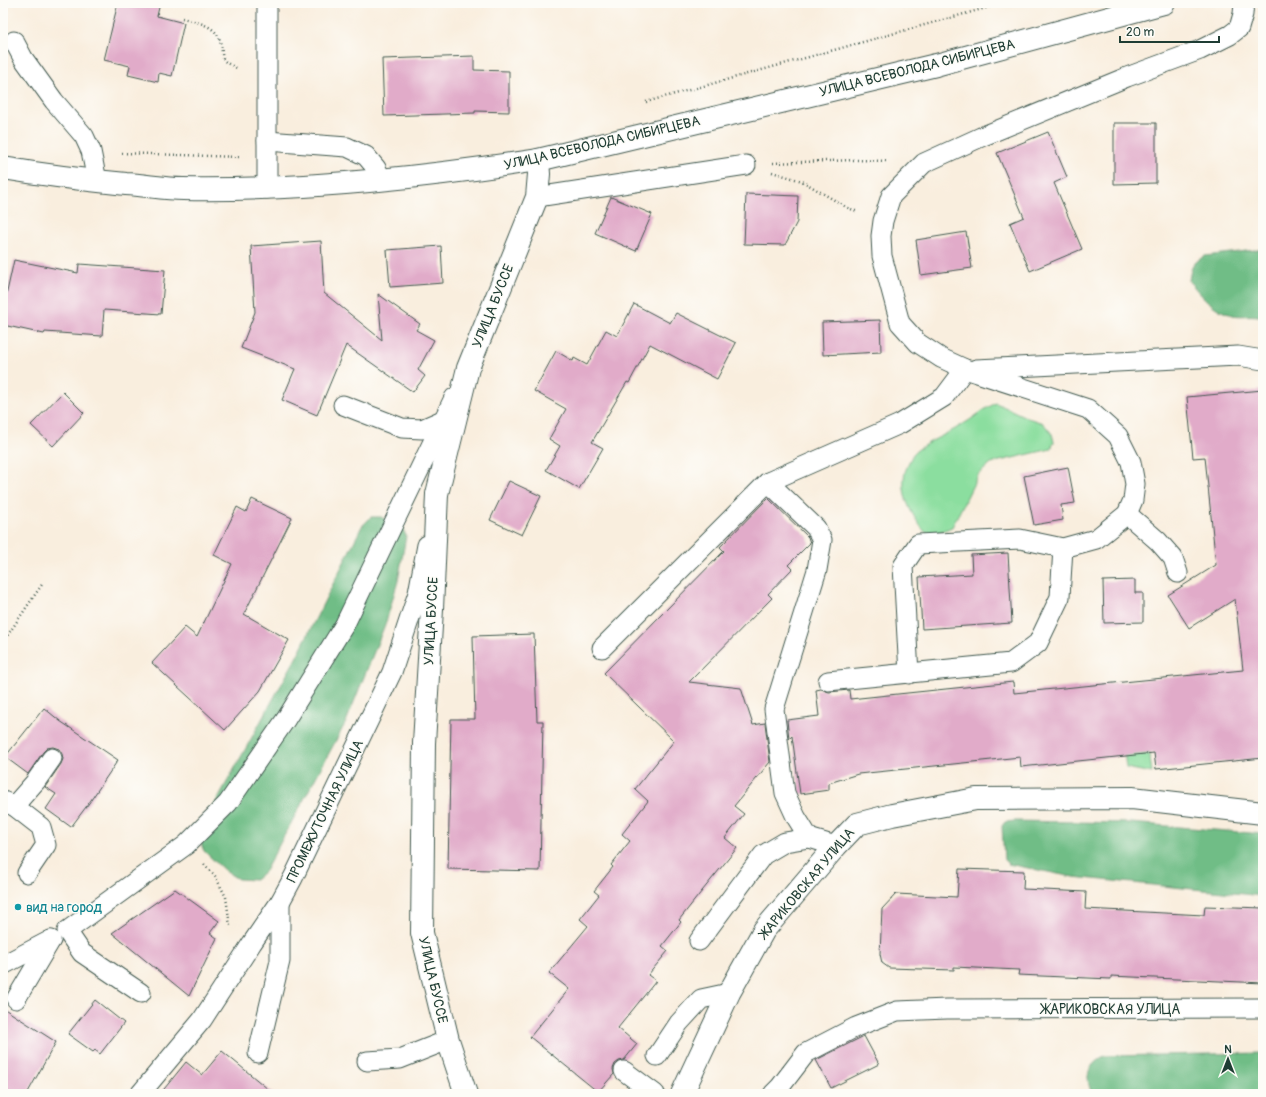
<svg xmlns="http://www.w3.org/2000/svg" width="1266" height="1097" font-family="Pangolin,sans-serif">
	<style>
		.green { fill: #8bde9f; stroke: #558e6a }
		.forest { fill: #70bd86; stroke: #487d5d }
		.building { fill: #e1abc9 }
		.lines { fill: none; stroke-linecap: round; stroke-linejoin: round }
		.service-casing { stroke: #40584e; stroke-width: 21 }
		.minor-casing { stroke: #40584e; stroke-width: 24 }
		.primary-casing { stroke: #40584e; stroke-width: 24 }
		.path { stroke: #40584e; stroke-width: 2.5; stroke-dasharray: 1 3; stroke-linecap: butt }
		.service { stroke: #fff; stroke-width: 19 }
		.minor { stroke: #fff; stroke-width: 22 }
		.primary { stroke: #fff; stroke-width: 22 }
		.culture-dot { fill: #0f9aa8; stroke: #fdfcf7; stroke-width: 1.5 }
		.labels { text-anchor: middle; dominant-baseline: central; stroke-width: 3; stroke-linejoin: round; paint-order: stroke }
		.street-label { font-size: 14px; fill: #1f3d34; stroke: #fdfcf7 }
		.culture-label { font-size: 14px; fill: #0d838f; stroke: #fdfcf7; text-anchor: start }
	</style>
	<rect width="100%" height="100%" fill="#fdfcf7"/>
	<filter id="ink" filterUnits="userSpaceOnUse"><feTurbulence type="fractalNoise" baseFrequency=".025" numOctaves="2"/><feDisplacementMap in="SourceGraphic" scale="8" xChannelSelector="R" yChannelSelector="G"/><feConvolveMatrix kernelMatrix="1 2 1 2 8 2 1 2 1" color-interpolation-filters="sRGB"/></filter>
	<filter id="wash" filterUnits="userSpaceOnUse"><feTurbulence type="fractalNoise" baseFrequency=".012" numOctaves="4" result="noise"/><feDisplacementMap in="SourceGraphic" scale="16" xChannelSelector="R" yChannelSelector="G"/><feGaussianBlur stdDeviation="0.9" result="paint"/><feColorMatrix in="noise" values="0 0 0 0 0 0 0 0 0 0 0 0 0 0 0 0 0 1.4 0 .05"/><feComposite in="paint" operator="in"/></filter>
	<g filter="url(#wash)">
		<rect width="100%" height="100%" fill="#f9eede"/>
		<g class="green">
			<path d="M 996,403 L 1028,418 L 1043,423 L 1052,434 L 1054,442 L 1051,449 L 991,463 L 978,475 L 952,527 L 940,532 L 925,532 C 909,512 896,487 909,462 C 911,459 912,454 915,452 C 928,441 946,435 960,426 C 973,419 983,409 996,403 Z"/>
			<path d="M 1146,723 L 1152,773 L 1126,768 L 1121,725 Z"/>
		</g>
		<g class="forest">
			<path d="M 1263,249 L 1263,317 C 1253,314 1242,317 1232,315 C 1213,310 1201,295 1189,281 C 1191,267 1192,263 1205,256 Z"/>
			<path d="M 371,517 L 381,517 L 403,529 L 406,536 L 398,581 L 386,622 L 346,722 L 265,871 L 255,880 L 238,879 L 225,871 L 204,851 L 200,841 L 207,818 L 296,658 L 362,526 Z"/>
			<path d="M 1015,821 L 1131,823 L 1263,834 L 1263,896 L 1073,877 L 1008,864 L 1004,860 L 1002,826 L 1005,822 Z"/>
			<path d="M 1263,1053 L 1263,1094 L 1092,1094 C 1085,1076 1086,1067 1104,1056 Z"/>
		</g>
		<g id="blocks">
			<g class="building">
				<path d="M 118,3 L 160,3 L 157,16 L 184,23 L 172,76 L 159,73 L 158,82 L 128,75 L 130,66 L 104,60 Z"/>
				<path d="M 474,56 L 474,70 L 509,71 L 509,112 L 475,111 L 475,113 L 384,116 L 382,59 Z"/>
				<path d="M 1114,123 L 1156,123 L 1156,183 L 1114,184 Z"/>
				<path d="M 1048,132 L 1067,177 L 1054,183 L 1082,249 L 1030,271 L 1010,223 L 1024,217 L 997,153 Z"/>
				<path d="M 746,194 L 798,196 L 797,222 L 785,245 L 744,244 Z"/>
				<path d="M 611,197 L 652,214 L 636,251 L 595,233 Z"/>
				<path d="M 966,232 L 972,268 L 921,275 L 916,240 Z"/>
				<path d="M 321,241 L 324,293 L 382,340 L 378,294 L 420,324 L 416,330 L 434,340 L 418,370 L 425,376 L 413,392 L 346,345 L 317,415 L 282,400 L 295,369 L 241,348 L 255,312 L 251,246 Z"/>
				<path d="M 441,246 L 443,283 L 390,287 L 387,250 Z"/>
				<path d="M 14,260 L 78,273 L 79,264 L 165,270 L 161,314 L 104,310 L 102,336 L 45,332 L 44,334 L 3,325 L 3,310 Z"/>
				<path d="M 634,304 L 670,323 L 676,313 L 736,343 L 717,379 L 650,344 L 629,383 L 627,382 L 592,442 L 603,448 L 579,489 L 546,470 L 560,446 L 549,439 L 566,409 L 534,391 L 556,351 L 573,361 L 574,358 L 587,365 L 606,330 L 617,336 Z"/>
				<path d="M 880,320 L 881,352 L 823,355 L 822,322 Z"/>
				<path d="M 1263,390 L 1263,758 L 1156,769 L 1154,753 L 1021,767 L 1020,757 L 858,774 L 829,783 L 829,790 L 800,794 L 792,736 L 789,739 L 787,720 L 819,716 L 816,690 L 821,689 L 829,692 L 849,690 L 850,699 L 1013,682 L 1014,693 L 1243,670 L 1235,599 L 1189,628 L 1168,595 L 1216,565 L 1205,457 L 1193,458 L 1187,397 Z"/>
				<path d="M 63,392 L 84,413 L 53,446 L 31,425 Z"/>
				<path d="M 1068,467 L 1075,503 L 1061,505 L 1063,520 L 1034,525 L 1024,476 Z"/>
				<path d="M 509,481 L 541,496 L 522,535 L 490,520 Z"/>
				<path d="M 768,498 L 808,537 L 810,543 L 788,565 L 792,569 L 768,594 L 772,598 L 689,682 L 741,688 L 753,725 L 765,723 L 770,762 L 734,806 L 744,814 L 725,838 L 737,848 L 698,896 L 679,920 L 681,922 L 662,946 L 668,951 L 648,975 L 656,981 L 618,1028 L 637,1044 L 624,1060 L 619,1061 L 615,1064 L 613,1069 L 614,1074 L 598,1092 L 530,1037 L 569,989 L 549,973 L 588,926 L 580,919 L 599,895 L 594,891 L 613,867 L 611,865 L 630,841 L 622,834 L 648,801 L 635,789 L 674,741 L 604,673 L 724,551 L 720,547 Z"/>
				<path d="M 252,499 L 292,518 L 244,614 L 289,640 L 260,691 L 225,730 L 152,663 L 185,627 L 197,637 L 232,564 L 214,555 L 237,507 L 246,512 Z"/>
				<path d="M 1008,553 L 1012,623 L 922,629 L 919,577 L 972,574 L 971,555 Z"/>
				<path d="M 1135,580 L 1135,593 L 1143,593 L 1143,622 L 1104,623 L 1103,581 Z"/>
				<path d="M 534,634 L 537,721 L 543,721 L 540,871 L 448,869 L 451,719 L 475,719 L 473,636 Z"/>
				<path d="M 44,708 L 60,721 L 118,760 L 89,803 L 71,827 L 46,809 L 56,794 L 45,787 L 61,764 L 63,759 L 62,754 L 59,749 L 53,747 L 47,748 L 43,752 L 28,774 L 5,757 Z"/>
				<path d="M 959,869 L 1024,871 L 1023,889 L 1086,892 L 1085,909 L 1204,915 L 1205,906 L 1263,908 L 1263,983 L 1111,976 L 1111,979 L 1018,975 L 1019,970 L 954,967 L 954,970 L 889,968 L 882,963 L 880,954 L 882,909 L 896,894 L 957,897 Z"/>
				<path d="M 175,889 L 219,921 L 210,933 L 217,938 L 189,996 L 112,933 Z"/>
				<path d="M 95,1000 L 124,1023 L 100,1054 L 95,1050 L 93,1052 L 68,1034 Z"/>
				<path d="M 3,1008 L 56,1042 L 27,1094 L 3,1094 Z"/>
				<path d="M 864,1036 L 879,1064 L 831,1088 L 816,1060 Z"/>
				<path d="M 222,1051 L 274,1094 L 160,1094 L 186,1062 L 202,1075 Z"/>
			</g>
		</g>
	</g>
	<g filter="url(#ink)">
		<use href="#blocks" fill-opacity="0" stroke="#40584e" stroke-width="1"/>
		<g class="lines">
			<defs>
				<g id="service">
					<path d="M 14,41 L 23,58 L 54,101 L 84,136 L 91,151 L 97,181"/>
					<path d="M 267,141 L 347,147 L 366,156 L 376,168 L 382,180"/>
					<path d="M 267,189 L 267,3"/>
					<path d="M 537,197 L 746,165"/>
					<path d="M 976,369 L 1238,356 L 1263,360"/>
					<path d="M 343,405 L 402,428 L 422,429 L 445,419"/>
					<path d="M 768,482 L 900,424 L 944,397 L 965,369"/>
					<path d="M 1127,514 L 1158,541 L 1173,558 L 1178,573"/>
					<path d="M 602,648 L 768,482 L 816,528 L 822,540 L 817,570 L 774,709 L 785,793 L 796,817 L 809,838"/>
					<path d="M 909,674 L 903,566 L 918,544 L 1020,539 L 1063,548 L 1096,539 L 1127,514 L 1133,500 L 1135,484 L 1131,462 L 1118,436 L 1088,409 L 965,369 L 941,358 L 918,343 L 900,323 L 882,256 L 881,236 L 883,221 L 891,196 L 924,163 L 981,137 L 1127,77 L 1200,50 L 1230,35 L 1239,28 L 1243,14 L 1244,3"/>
					<path d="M 828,681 L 1011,663 L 1038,643 L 1060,597 L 1063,548"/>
					<path d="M 3,801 L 14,806 L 41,827 L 46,845 L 27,873"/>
					<path d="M 14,806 L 36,781 L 52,758"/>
					<path d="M 699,941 L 763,855 L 785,842 L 809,838 L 836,846"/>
					<path d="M 3,965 L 51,940"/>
					<path d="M 141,993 L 82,953 L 67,931 L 186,845 L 228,803 L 286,719 L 345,624 L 454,398"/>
					<path d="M 16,999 L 51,940"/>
					<path d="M 258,1053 L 280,961 L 280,902"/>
					<path d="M 657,1056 L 679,1023 L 701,999 L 729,993"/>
					<path d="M 367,1061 L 400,1059 L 448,1040"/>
					<path d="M 624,1071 L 655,1094"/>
					<path d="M 140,1094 L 202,1020 L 252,943 L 280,902 L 293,878 L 392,672 L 418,593 L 427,545"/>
					<path d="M 773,1094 L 780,1087 L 806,1053 L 856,1027 L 897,1011 L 947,1009 L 1263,1008"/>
				</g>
				<g id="minor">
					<path d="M 466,1094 L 448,1040 L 422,933 L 424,743 L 432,609 L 437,494 L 468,368 L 537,197 L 539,174 L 538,160"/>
					<path d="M 682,1094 L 729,993 L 764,930 L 836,846 L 857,824 L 892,815 L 976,799 L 1132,798 L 1263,813"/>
				</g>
				<path id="primary" d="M 3,168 C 44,175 85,180 126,184 C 145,185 164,189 183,189 C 302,191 421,178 538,160 L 936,65 L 1164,3"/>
			</defs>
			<use href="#service" class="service-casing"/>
			<use href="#minor" class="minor-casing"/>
			<use href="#primary" class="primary-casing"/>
			<g class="path">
				<path d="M 4,3 L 5,16"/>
				<path d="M 182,18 C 194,21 214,25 219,38 C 226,58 215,59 239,69"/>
				<path d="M 646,102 L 1004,3"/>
				<path d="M 122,153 L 239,157"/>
				<path d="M 773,163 L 854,160 L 888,161"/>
				<path d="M 772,172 L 802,181 L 846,207 L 858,212"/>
				<path d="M 3,642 L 43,583"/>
				<path d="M 204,864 L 215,876 L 226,897 L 230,926"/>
			</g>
			<use href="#service" class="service"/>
			<use href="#minor" class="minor"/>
			<use href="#primary" class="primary"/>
		</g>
	</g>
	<circle class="culture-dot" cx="18" cy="907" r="4"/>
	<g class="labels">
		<g class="street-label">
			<text transform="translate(917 68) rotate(-14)">УЛИЦА ВСЕВОЛОДА СИБИРЦЕВА</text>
			<text transform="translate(602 143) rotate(-13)">УЛИЦА ВСЕВОЛОДА СИБИРЦЕВА</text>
			<text transform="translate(493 306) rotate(-68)">УЛИЦА БУССЕ</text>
			<text transform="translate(431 621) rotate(-87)">УЛИЦА БУССЕ</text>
			<text transform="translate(325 811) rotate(-64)">ПРОМЕЖУТОЧНАЯ УЛИЦА</text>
			<text transform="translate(807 883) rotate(-50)">ЖАРИКОВСКАЯ УЛИЦА</text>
			<text transform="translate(433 980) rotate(77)">УЛИЦА БУССЕ</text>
			<text x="1111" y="1009">ЖАРИКОВСКАЯ УЛИЦА</text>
		</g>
		<g class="culture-label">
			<text x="26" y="907">вид на город</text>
		</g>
	</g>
	<rect width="1266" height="1097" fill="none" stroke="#fdfcf7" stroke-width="16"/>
	<g transform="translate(1228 1059)" stroke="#fdfcf7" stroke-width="3" paint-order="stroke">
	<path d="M0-3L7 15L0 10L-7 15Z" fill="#1f3d34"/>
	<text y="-6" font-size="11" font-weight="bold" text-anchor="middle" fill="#1f3d34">N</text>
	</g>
	<path d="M1120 36v6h99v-6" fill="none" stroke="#1f3d34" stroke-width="2"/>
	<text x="1126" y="36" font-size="12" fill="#1f3d34" stroke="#fdfcf7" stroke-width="3" paint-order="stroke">20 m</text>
</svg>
